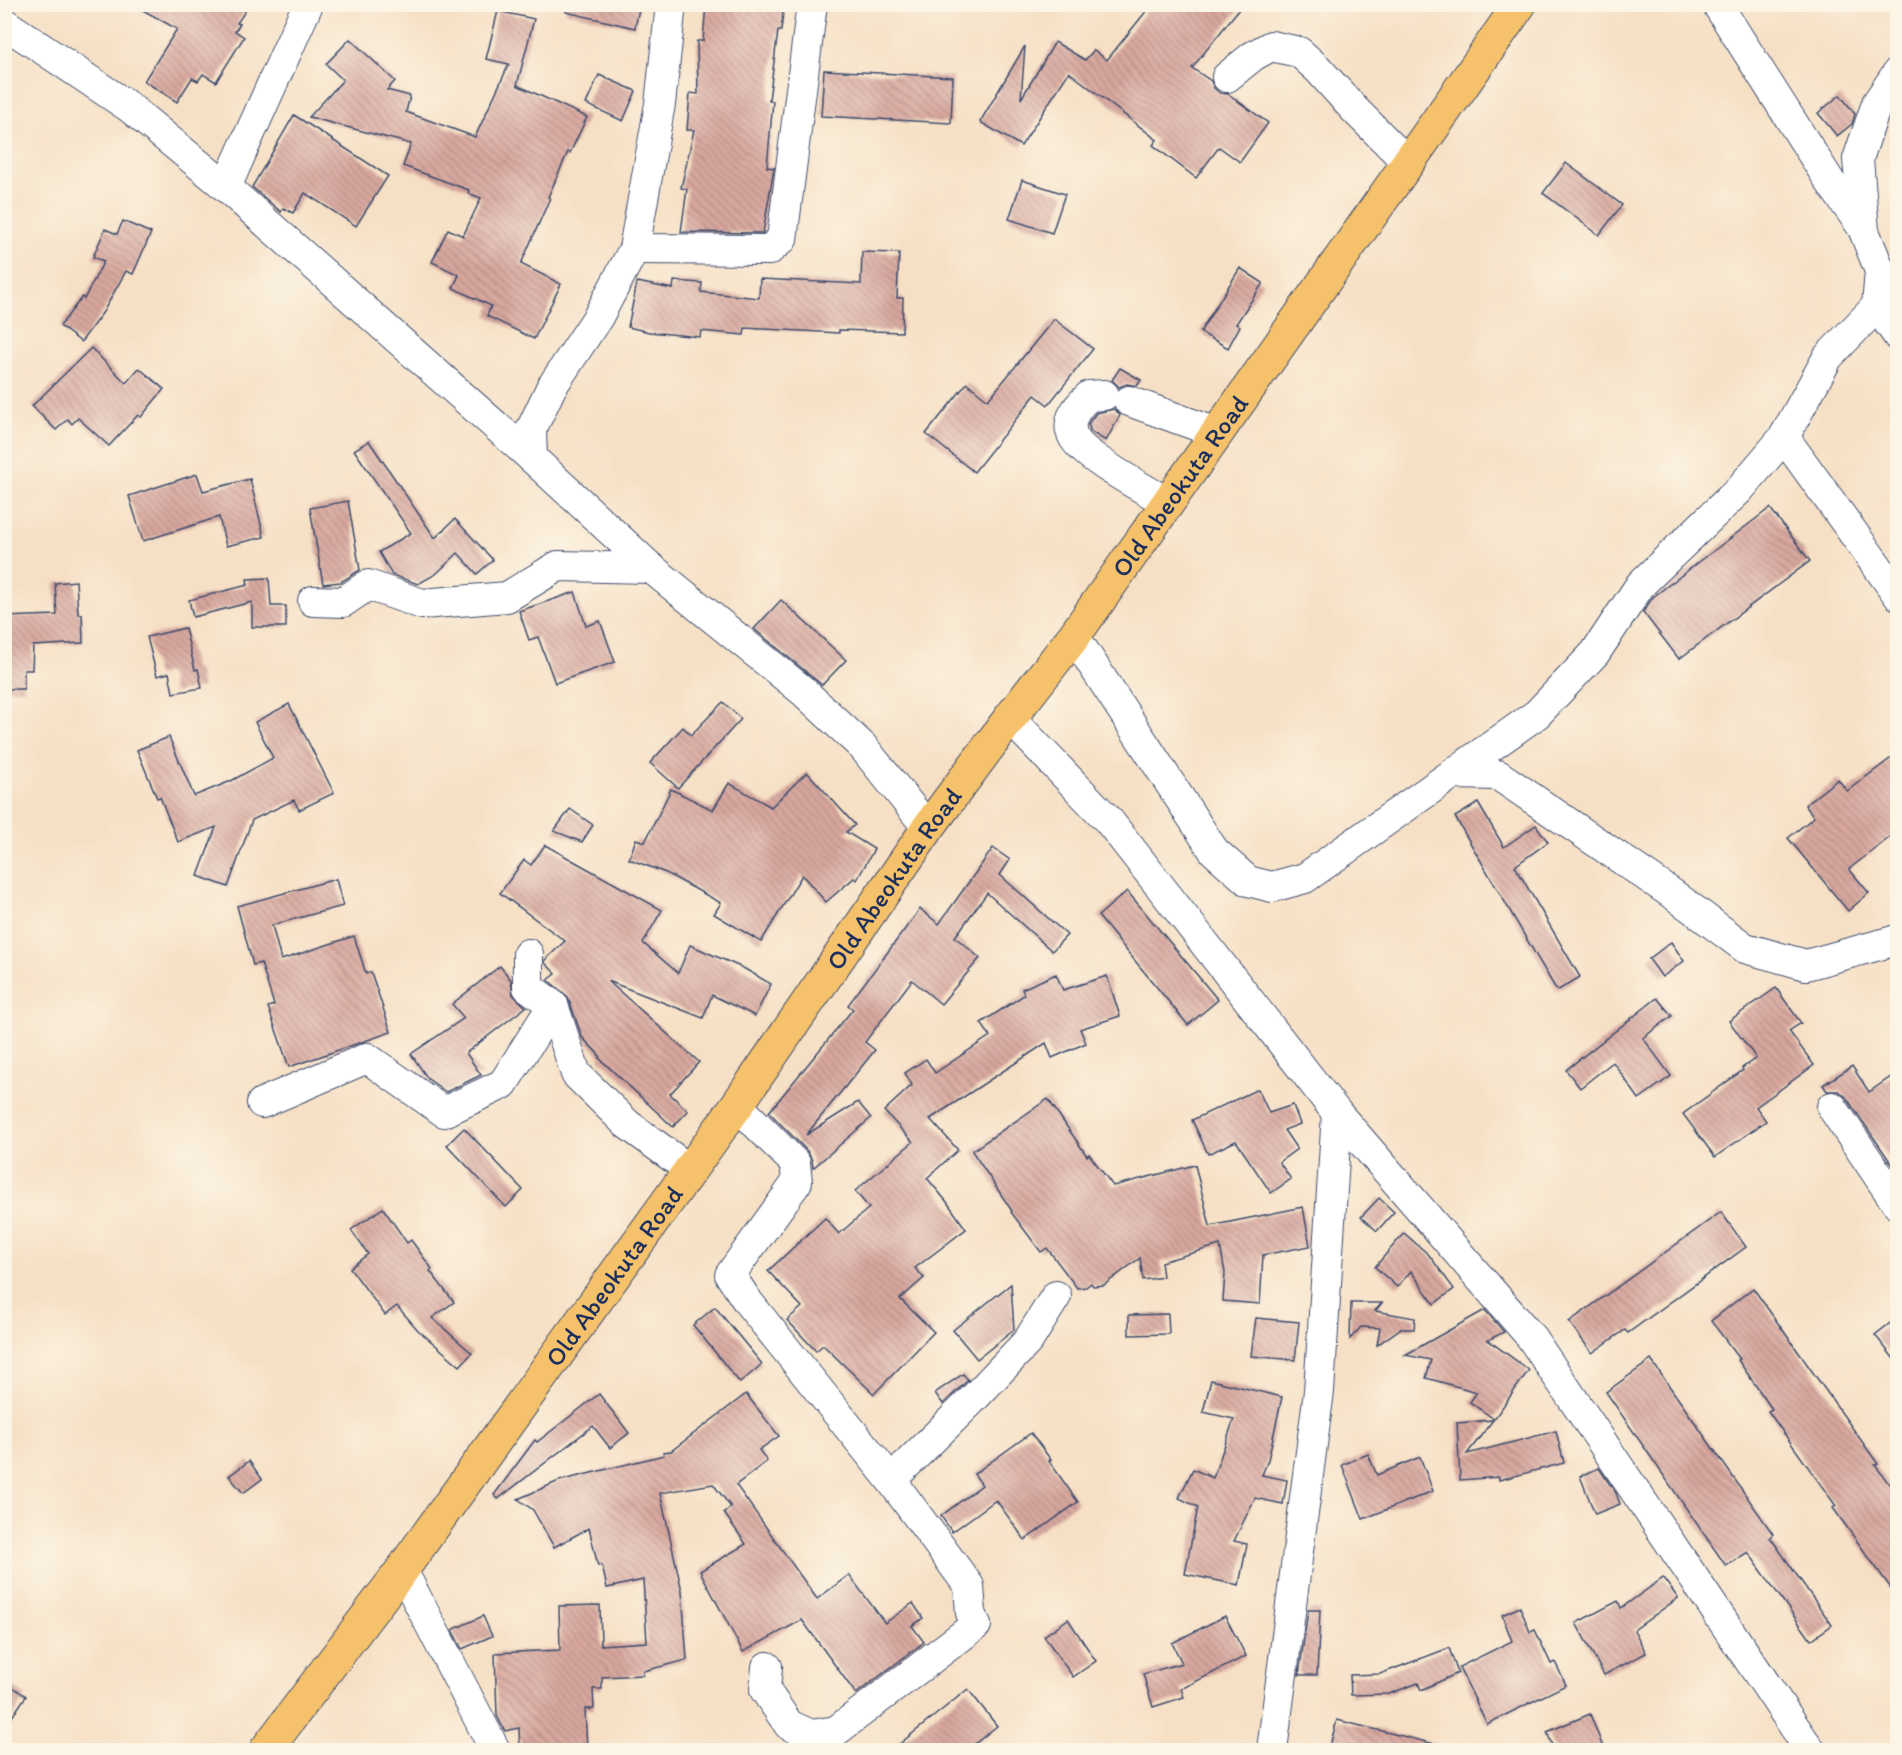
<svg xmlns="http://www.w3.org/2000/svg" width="1902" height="1755" font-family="Itim,sans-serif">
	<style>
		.building { fill: url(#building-back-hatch) }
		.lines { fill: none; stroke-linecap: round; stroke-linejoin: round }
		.minor-casing { stroke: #3c4a6d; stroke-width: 32 }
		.highway-casing { stroke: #3c4a6d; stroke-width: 35 }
		.minor { stroke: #fff; stroke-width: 30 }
		.highway { stroke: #f5c16b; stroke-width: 33 }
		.labels { text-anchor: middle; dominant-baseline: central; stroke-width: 6; stroke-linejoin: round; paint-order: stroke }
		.street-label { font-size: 26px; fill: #1b2f5e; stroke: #fcf5e5 }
	</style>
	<defs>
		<pattern id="building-back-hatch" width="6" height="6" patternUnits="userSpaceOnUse" patternTransform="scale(1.5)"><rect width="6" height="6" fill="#d9a89f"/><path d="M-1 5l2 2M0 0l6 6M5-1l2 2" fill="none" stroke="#af8985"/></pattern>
	</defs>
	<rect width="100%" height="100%" fill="#fcf5e5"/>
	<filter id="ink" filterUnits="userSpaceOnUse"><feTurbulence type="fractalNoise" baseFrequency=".0167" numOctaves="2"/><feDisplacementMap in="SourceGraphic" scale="12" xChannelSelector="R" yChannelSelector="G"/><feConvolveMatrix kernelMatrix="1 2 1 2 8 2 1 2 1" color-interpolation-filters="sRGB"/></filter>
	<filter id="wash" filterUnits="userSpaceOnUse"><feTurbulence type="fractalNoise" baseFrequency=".008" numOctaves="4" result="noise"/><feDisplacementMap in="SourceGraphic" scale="24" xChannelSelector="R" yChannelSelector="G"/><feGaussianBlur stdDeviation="1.35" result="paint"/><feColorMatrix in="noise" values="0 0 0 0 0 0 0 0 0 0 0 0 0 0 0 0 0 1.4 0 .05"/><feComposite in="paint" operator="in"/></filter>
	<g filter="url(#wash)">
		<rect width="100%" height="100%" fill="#f6e0c5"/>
		<g id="blocks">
			<g class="building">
				<path d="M 132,4 L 250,4 L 237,23 L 240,24 L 235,31 L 244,37 L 216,82 L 203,74 L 198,81 L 192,78 L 177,102 L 144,81 L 177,29 Z"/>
				<path d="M 566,4 L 640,4 L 635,28 L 566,12 Z"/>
				<path d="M 706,4 L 784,4 L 781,31 L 778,31 L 769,100 L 773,101 L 767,167 L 774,168 L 763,233 L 681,232 L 687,189 L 681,188 L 694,130 L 687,130 L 690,93 L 698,94 L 697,41 L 703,41 Z"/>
				<path d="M 1152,4 L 1243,4 L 1192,68 L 1211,81 L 1214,88 L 1220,93 L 1228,94 L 1268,123 L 1240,162 L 1219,147 L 1196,178 L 1153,145 L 1157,140 L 1069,72 L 1021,146 L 980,122 L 1025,46 L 1021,99 L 1055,42 L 1085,60 L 1094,50 L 1107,60 Z"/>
				<path d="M 498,11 L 534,19 L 517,85 L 587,117 L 570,153 L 568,152 L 548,197 L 550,198 L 521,264 L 561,284 L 534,339 L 487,316 L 491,306 L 453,288 L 459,275 L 432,262 L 448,229 L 463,236 L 481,198 L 468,193 L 469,190 L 403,166 L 411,144 L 309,117 L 343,80 L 326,64 L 350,39 L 395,81 L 387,90 L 410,96 L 406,112 L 475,137 L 509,64 L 486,59 Z"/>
				<path d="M 824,70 L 953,77 L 951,123 L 821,116 Z"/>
				<path d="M 599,75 L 636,91 L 623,121 L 586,104 Z"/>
				<path d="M 1840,95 L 1855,114 L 1852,124 L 1837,136 L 1818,113 Z"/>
				<path d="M 294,115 L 388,176 L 356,226 L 305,193 L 293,213 L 283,208 L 281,212 L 252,187 Z"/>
				<path d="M 1566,163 L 1622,205 L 1599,235 L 1543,193 Z"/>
				<path d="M 1022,180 L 1065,194 L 1052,233 L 1009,219 Z"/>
				<path d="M 123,221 L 151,233 L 133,274 L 126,271 L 103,312 L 81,342 L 60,326 L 82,297 L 84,299 L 104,261 L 93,257 L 105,229 L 117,234 Z"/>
				<path d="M 862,252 L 899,253 L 897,298 L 903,298 L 902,332 L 839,330 L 839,333 L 745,328 L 744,335 L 701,331 L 700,337 L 649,332 L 628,327 L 637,282 L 673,289 L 674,281 L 702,283 L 701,292 L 759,298 L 760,279 L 861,284 Z"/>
				<path d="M 1240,268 L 1263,283 L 1236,324 L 1240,326 L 1228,348 L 1200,332 Z"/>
				<path d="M 1054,319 L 1093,349 L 1048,405 L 1035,395 L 974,472 L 926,434 L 967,383 L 988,400 Z"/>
				<path d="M 91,348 L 126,383 L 139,368 L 164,389 L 141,417 L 138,415 L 109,446 L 78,418 L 72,424 L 68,419 L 56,430 L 32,406 Z"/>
				<path d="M 1120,368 L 1141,380 L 1137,386 L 1127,384 L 1119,387 L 1112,380 Z"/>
				<path d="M 1114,409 L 1120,415 L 1106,441 L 1091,432 L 1088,424 L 1096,413 Z"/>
				<path d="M 369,441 L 435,538 L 455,519 L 493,560 L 477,574 L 458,553 L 436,574 L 418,584 L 392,575 L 379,552 L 411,533 L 354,450 Z"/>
				<path d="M 197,474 L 203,491 L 250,479 L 264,537 L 226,546 L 219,517 L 143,541 L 129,496 Z"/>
				<path d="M 348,501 L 360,570 L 341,582 L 323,584 L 310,508 Z"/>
				<path d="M 1770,508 L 1810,561 L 1679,659 L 1643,612 L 1653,597 Z"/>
				<path d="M 269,578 L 271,606 L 286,606 L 286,627 L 252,627 L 252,602 L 193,617 L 189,600 L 248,585 L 247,579 Z"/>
				<path d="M 76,581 L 78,614 L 82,614 L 83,643 L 33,646 L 32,670 L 24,670 L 24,689 L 4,689 L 4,617 L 57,615 L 55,583 Z"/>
				<path d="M 575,592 L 586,626 L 600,621 L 615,662 L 555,683 L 538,637 L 529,640 L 519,611 Z"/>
				<path d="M 781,600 L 846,660 L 822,685 L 754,629 Z"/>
				<path d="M 185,628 L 195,670 L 198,669 L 202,688 L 173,693 L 169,673 L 157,676 L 147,637 Z"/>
				<path d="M 723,702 L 741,719 L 678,788 L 650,763 L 683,727 L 691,735 Z"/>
				<path d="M 289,704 L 334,793 L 299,810 L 294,800 L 252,820 L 228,887 L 198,876 L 216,827 L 178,842 L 160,797 L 157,798 L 137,750 L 169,737 L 194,796 L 231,781 L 273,758 L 255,722 Z"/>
				<path d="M 1898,753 L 1898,831 L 1849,869 L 1869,893 L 1848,911 L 1788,838 L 1814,817 L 1805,805 L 1838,779 L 1847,791 Z"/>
				<path d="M 807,772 L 855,825 L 846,832 L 874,849 L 857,880 L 854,878 L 826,902 L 802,875 L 761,942 L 714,914 L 721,903 L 666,873 L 629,859 L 636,839 L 645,842 L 671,789 L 713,810 L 729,783 L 771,807 Z"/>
				<path d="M 1478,803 L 1504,847 L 1536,825 L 1548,842 L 1515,866 L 1580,977 L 1557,991 L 1455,817 Z"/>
				<path d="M 570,809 L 593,825 L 582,842 L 554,831 Z"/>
				<path d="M 545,845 L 662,910 L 643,943 L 678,973 L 690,945 L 745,969 L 771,984 L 755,1016 L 712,995 L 703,1018 L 608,981 L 699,1062 L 670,1094 L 688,1111 L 673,1127 L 599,1058 L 600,1056 L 582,1037 L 568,997 L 548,980 L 556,974 L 545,963 L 545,960 L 565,941 L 500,893 L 524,860 L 531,865 Z"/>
				<path d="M 993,848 L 1010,860 L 1000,875 L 1067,935 L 1052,951 L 987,893 L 955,937 L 980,958 L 941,1004 L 912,980 L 865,1042 L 875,1050 L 806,1135 L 858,1102 L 871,1118 L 813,1168 L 812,1160 L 807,1151 L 769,1112 L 853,1009 L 848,1005 L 920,909 L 939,924 Z"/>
				<path d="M 336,879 L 343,906 L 272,925 L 281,960 L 354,936 L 366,974 L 371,972 L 391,1032 L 289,1067 L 268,1007 L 274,1005 L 261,963 L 253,965 L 237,906 Z"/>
				<path d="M 1127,891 L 1218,1000 L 1188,1025 L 1098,916 Z"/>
				<path d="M 1671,942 L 1684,961 L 1662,977 L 1649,959 Z"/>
				<path d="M 500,966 L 511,980 L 513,995 L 526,1007 L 466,1053 L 481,1075 L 446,1092 L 428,1079 L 411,1054 L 464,1018 L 452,1004 Z"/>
				<path d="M 1056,974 L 1063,990 L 1107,976 L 1120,1016 L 1080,1029 L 1086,1043 L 1052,1058 L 1046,1043 L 930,1119 L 958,1150 L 927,1178 L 947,1202 L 966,1229 L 915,1268 L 924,1278 L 900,1299 L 934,1332 L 874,1394 L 823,1345 L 816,1351 L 787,1320 L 802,1307 L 768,1271 L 825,1218 L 839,1234 L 869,1208 L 855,1191 L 913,1142 L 884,1111 L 912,1085 L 905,1073 L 926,1059 L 935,1073 L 990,1036 L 981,1023 L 1024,995 L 1022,989 Z"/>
				<path d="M 1776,988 L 1801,1023 L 1789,1031 L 1814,1065 L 1756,1107 L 1766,1121 L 1715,1157 L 1683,1114 L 1743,1070 L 1742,1068 L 1756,1058 L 1729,1021 Z"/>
				<path d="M 1657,998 L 1672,1016 L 1643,1038 L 1671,1076 L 1639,1099 L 1613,1062 L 1580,1088 L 1566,1070 Z"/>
				<path d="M 1852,1066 L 1869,1092 L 1898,1072 L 1898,1173 L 1846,1097 L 1839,1091 L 1827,1091 L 1823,1085 Z"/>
				<path d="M 1258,1089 L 1269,1113 L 1293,1105 L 1300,1124 L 1284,1130 L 1297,1149 L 1279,1162 L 1291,1179 L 1271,1193 L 1236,1141 L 1208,1154 L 1192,1120 Z"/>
				<path d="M 1048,1099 L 1087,1156 L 1089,1154 L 1113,1186 L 1195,1165 L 1210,1226 L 1303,1207 L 1310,1246 L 1263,1255 L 1260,1304 L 1223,1301 L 1225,1273 L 1220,1245 L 1161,1262 L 1163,1277 L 1143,1280 L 1140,1258 L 1104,1285 L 1093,1286 L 1091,1283 L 1086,1287 L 1077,1288 L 1047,1248 L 1041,1252 L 1011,1212 L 1012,1211 L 972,1151 Z"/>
				<path d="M 464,1128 L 523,1190 L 506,1207 L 447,1145 Z"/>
				<path d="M 1379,1198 L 1394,1212 L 1377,1231 L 1361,1217 Z"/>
				<path d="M 383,1208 L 407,1243 L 411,1240 L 432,1269 L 430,1271 L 454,1302 L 432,1318 L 472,1353 L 460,1366 L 418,1330 L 397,1306 L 385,1315 L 350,1268 L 368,1254 L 351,1230 Z"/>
				<path d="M 1721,1212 L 1746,1247 L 1628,1333 L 1625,1330 L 1592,1353 L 1569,1322 Z"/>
				<path d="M 1404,1233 L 1429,1255 L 1454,1289 L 1434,1304 L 1411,1271 L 1397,1287 L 1375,1267 Z"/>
				<path d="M 1011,1284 L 1014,1330 L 977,1359 L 953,1330 Z"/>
				<path d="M 1753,1288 L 1878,1464 L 1875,1465 L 1898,1496 L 1898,1598 L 1833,1508 L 1836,1506 L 1768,1411 L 1772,1409 L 1738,1360 L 1740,1359 L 1711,1321 Z"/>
				<path d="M 1351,1303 L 1382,1303 L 1375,1311 L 1415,1318 L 1414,1329 L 1400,1329 L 1377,1345 L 1380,1328 L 1361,1327 L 1350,1339 Z"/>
				<path d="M 715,1307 L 762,1364 L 740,1383 L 693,1325 Z"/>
				<path d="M 1485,1310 L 1504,1332 L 1488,1340 L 1529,1370 L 1494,1419 L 1470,1402 L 1477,1392 L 1426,1378 L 1431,1360 L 1405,1355 Z"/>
				<path d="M 1168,1314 L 1169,1334 L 1129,1335 L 1129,1315 Z"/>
				<path d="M 1898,1317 L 1898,1364 L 1875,1335 Z"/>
				<path d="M 1256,1318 L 1299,1322 L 1295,1360 L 1251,1356 Z"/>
				<path d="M 1651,1360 L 1773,1534 L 1770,1537 L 1832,1625 L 1811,1640 L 1748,1552 L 1726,1566 L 1606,1392 Z"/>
				<path d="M 963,1374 L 968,1380 L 943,1404 L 935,1393 Z"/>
				<path d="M 1211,1380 L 1282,1397 L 1268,1460 L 1262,1475 L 1287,1480 L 1283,1504 L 1255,1498 L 1234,1541 L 1247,1544 L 1239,1585 L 1185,1574 L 1198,1507 L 1179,1498 L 1193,1469 L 1213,1478 L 1234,1419 L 1203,1412 Z"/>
				<path d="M 599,1394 L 629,1433 L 610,1448 L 593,1426 L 498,1499 L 494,1495 L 535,1440 L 537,1442 Z"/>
				<path d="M 746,1394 L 779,1436 L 759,1450 L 767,1461 L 736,1485 L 817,1599 L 849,1575 L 885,1623 L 913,1603 L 923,1618 L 912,1626 L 924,1642 L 856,1694 L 802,1620 L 743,1652 L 700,1571 L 746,1544 L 724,1513 L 731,1507 L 713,1484 L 660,1493 L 682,1591 L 687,1660 L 643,1671 L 643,1675 L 602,1677 L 602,1689 L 593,1689 L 594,1709 L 585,1709 L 587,1750 L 520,1750 L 519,1728 L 505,1731 L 497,1716 L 495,1653 L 560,1650 L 559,1606 L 600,1605 L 601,1645 L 647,1642 L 643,1580 L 607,1588 L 602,1565 L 598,1566 L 589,1528 L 554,1547 L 533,1510 L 518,1499 L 559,1481 L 664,1455 L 663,1452 L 671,1451 Z"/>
				<path d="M 1493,1420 L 1467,1454 L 1556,1431 L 1564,1463 L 1499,1480 L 1499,1477 L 1460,1480 L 1457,1423 Z"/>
				<path d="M 1031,1433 L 1051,1460 L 1049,1461 L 1078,1502 L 1025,1540 L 996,1500 L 952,1532 L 941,1516 L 982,1485 L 974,1474 Z"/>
				<path d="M 1368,1454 L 1377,1475 L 1420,1457 L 1433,1491 L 1363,1519 L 1342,1465 Z"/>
				<path d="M 249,1461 L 262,1479 L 243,1493 L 229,1476 Z"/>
				<path d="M 1599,1468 L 1616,1493 L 1620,1504 L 1595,1514 L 1580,1476 Z"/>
				<path d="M 1663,1578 L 1678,1598 L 1634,1630 L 1646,1653 L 1604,1675 L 1576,1623 L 1618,1601 L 1621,1608 Z"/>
				<path d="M 1520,1607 L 1530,1632 L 1535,1630 L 1551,1664 L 1555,1662 L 1566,1685 L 1487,1724 L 1459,1667 L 1512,1641 L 1502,1615 Z"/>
				<path d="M 1308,1610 L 1320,1610 L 1317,1675 L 1299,1675 Z"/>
				<path d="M 483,1616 L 492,1636 L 462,1649 L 452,1630 Z"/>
				<path d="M 1225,1616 L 1246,1656 L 1181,1689 L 1184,1697 L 1153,1707 L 1143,1674 L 1182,1663 L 1172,1643 Z"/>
				<path d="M 1068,1619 L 1096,1661 L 1073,1677 L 1044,1636 Z"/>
				<path d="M 1449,1648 L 1458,1673 L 1421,1690 L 1418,1683 L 1389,1694 L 1351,1695 L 1350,1675 L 1380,1674 Z"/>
				<path d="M 4,1681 L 26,1696 L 4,1729 Z"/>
				<path d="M 968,1689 L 997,1726 L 967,1750 L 892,1750 Z"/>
				<path d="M 1590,1714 L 1604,1750 L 1554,1750 L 1547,1732 Z"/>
				<path d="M 1337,1720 L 1435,1744 L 1434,1750 L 1348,1750 L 1330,1746 Z"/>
			</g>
		</g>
	</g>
	<g filter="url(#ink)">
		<use href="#blocks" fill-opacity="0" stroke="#3c4a6d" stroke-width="1.5"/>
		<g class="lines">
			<defs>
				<g id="minor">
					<path d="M 1717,4 L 1831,183 L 1863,228"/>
					<path d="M 4,23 L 129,107 L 226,187 L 532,458 L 651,568 L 803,691 L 863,747 L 928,828"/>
					<path d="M 1227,77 L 1253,56 L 1271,46 L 1299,52 L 1318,69 L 1354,109 L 1408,163"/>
					<path d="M 226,187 L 308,4"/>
					<path d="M 634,249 L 769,250 L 782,239 L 812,4"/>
					<path d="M 1877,306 L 1898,336"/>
					<path d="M 1104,395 L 1089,396 C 1078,406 1065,420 1073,436 C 1082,457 1147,490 1168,503"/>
					<path d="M 1129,401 L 1217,433"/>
					<path d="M 1784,437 L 1898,595"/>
					<path d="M 532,458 L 531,430 L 551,388 L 598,317 L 634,249 L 660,104 L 671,4"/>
					<path d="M 313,601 L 343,602 L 368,585 L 422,604 L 507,597 L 558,566 L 651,568"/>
					<path d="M 1074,636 L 1214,851 L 1248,881 L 1272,887 L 1305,878 L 1537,714 L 1595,653 L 1641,584 L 1739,490 L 1784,437 L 1828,357 L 1877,306 L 1880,271 L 1864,231 L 1858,159 L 1877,103 L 1898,72"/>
					<path d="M 1010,718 L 1109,821 L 1337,1113 L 1531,1337 L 1810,1750"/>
					<path d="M 1453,774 L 1498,775 L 1674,895 L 1745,948 L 1806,965 L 1897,940"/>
					<path d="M 528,954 L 528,987 L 553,1005 L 576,1074 L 627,1124 L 690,1170"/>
					<path d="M 262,1103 L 367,1058 L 444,1112 L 503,1084 L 553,1005"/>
					<path d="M 737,1105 L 795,1163 L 797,1182 L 730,1275 L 748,1302 L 891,1480 L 969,1586 L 971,1613 L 976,1625 L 836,1731 L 811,1735 L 789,1725 L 765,1690 L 767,1667"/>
					<path d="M 1832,1107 L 1898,1205"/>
					<path d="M 891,1480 L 972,1400 L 1028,1341 L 1056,1296"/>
					<path d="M 402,1570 L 495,1750"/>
					<path d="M 1272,1750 L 1319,1391 L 1337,1113"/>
				</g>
				<g id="highway">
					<path id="s1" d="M 266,1750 L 402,1570 L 737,1105 L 928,828 L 1010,718 L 1074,636 L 1520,4"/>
				</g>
			</defs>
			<use href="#minor" class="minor-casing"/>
			<use href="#highway" class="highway-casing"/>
			<use href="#minor" class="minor"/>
			<use href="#highway" class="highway"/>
		</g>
	</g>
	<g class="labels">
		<g class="street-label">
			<text stroke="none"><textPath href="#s1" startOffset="1560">Old Abeokuta Road</textPath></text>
			<text stroke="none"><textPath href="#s1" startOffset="1074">Old Abeokuta Road</textPath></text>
			<text stroke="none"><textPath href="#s1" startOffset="588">Old Abeokuta Road</textPath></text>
		</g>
	</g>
	<rect width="1902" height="1755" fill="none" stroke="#fcf5e5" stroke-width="24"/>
</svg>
